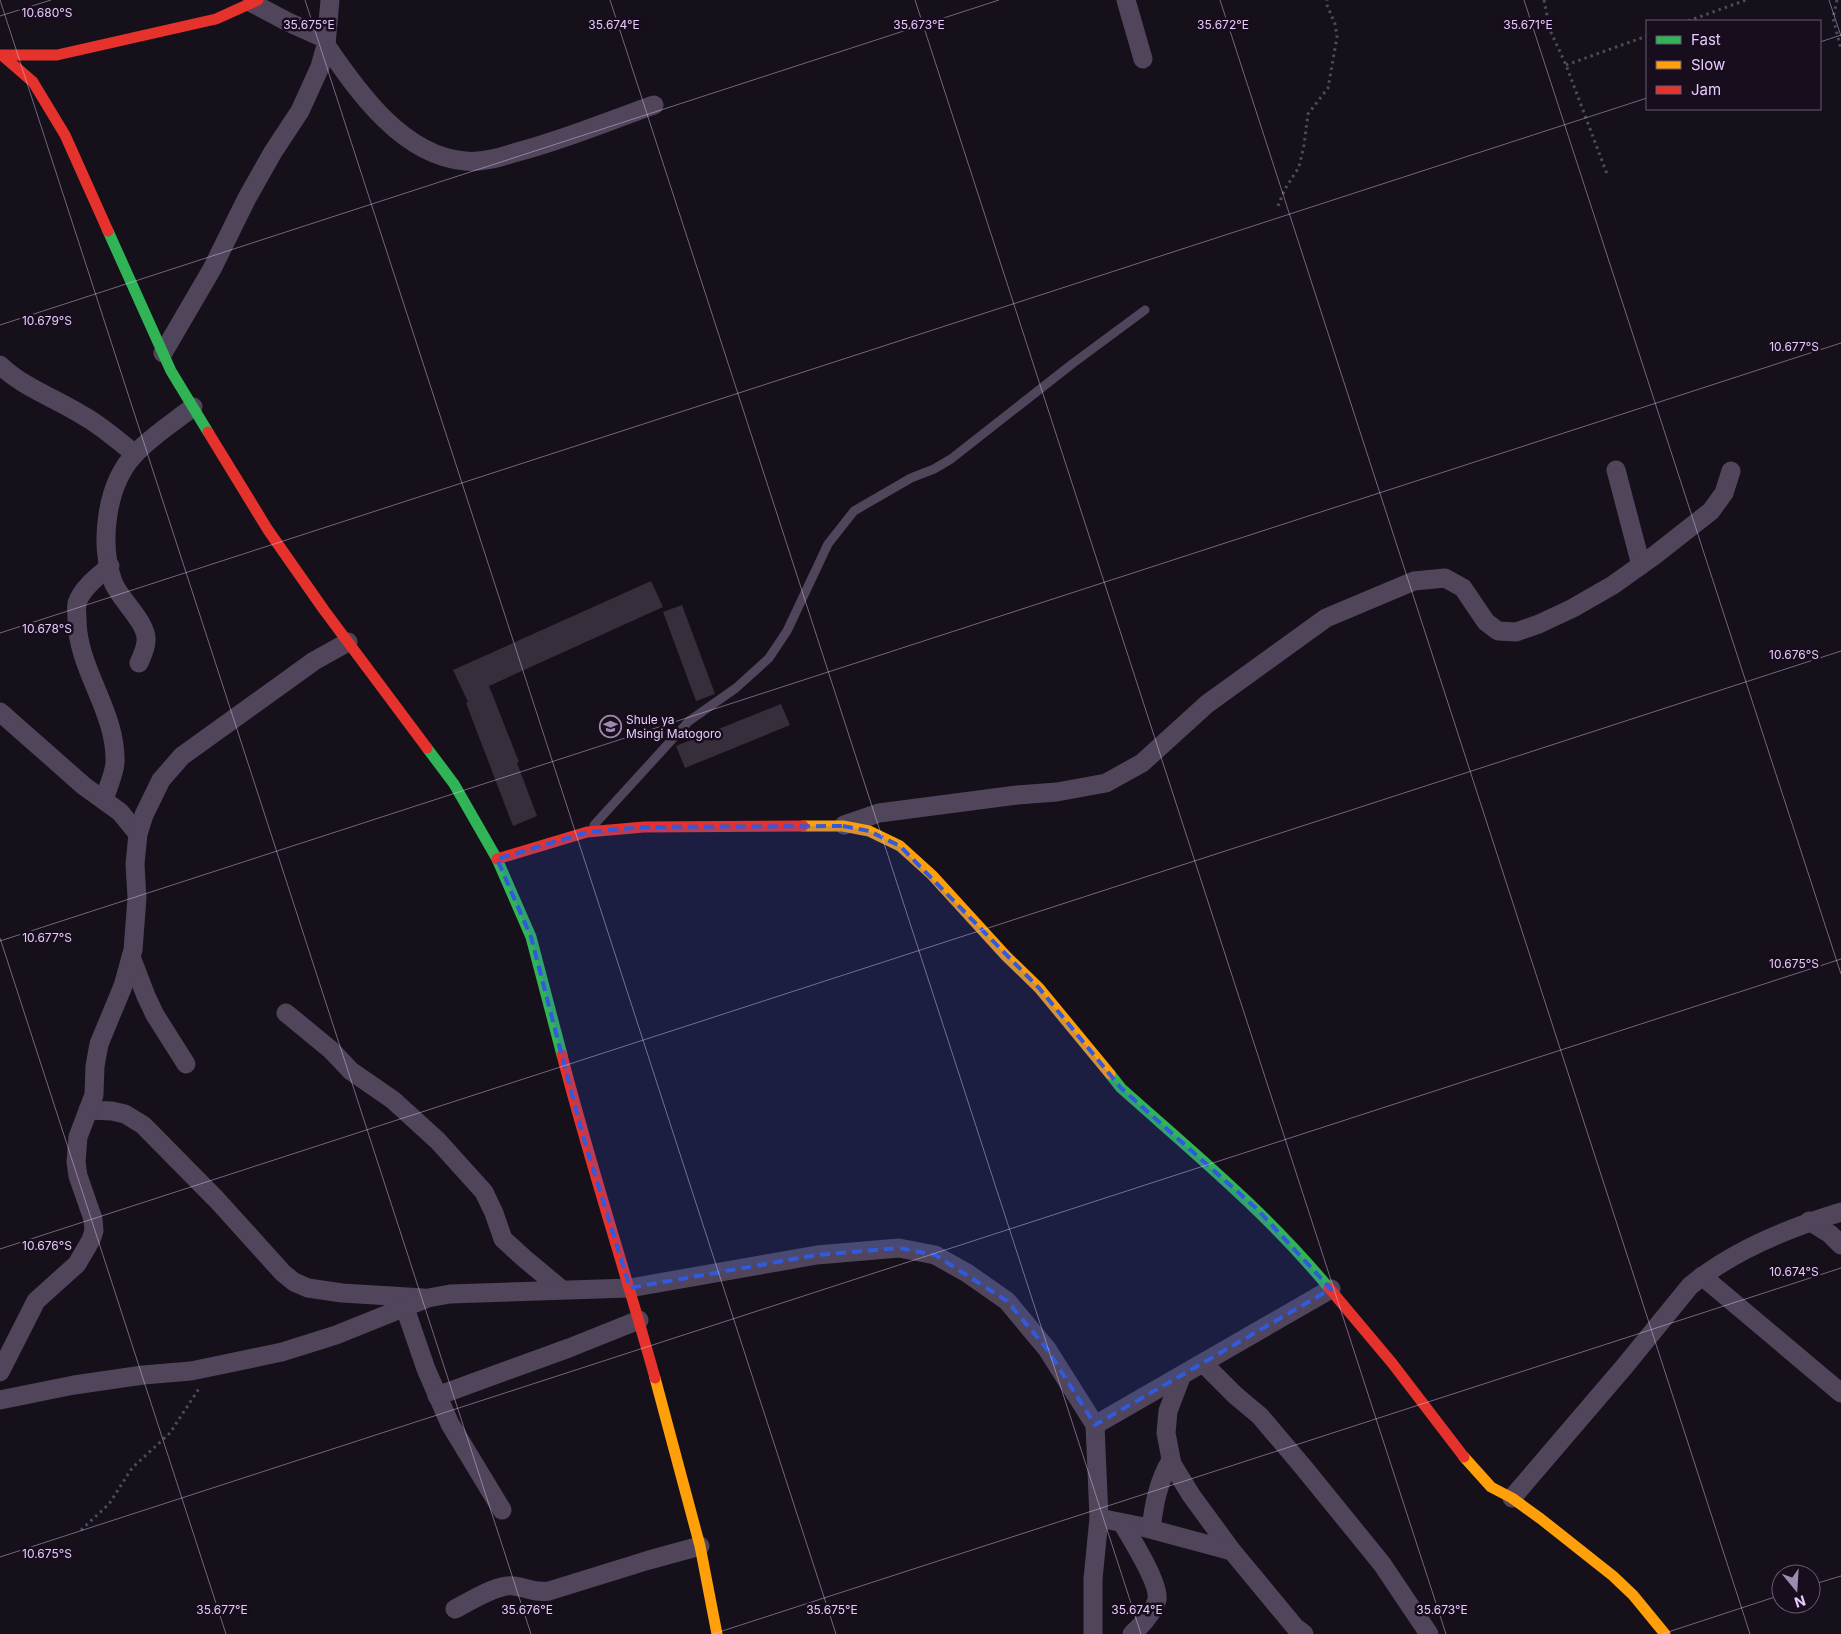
<svg xmlns="http://www.w3.org/2000/svg" width="1841" height="1634" font-family="Inter,sans-serif">
	<style>
		.building { fill: #372e3c }
		.lines { fill: none; stroke-linecap: round; stroke-linejoin: round }
		.path { stroke: #4b4c5d; stroke-width: 3; stroke-dasharray: 2.5 4; stroke-linecap: butt }
		.lane { stroke: #50455a; stroke-width: 9 }
		.street { stroke: #50455a; stroke-width: 19 }
		.fast { stroke: #30b455; stroke-width: 11 }
		.slow { stroke: #ff9f0a; stroke-width: 11 }
		.jam { stroke: #e5322d; stroke-width: 11 }
		.marked { fill: #315adc; fill-opacity: 0.2; stroke: #315adc; stroke-width: 4; stroke-dasharray: 10 6; stroke-linejoin: round }
		.ticks { fill: none; stroke: #e7cbfc; stroke-width: 1; stroke-opacity: 0.45 }
		.labels { text-anchor: middle; dominant-baseline: central; stroke-width: 5; stroke-linejoin: round; paint-order: stroke }
		.poi-label { font-size: 12px; fill: #e7cbfc; stroke: #170d1d; text-anchor: start }
		.ticks-label { font-size: 12px; text-anchor: middle; fill: #e7cbfc; stroke: #170d1d; stroke-width: 5; stroke-linejoin: round; paint-order: stroke }
	</style>
	<rect width="100%" height="100%" fill="#16101a"/>
	<g class="building">
		<path d="M 651,581 L 663,607 L 489,686 L 519,762 L 517,763 L 537,816 L 513,826 L 466,703 L 468,702 L 453,670 Z"/>
		<path d="M 682,605 L 715,694 L 696,701 L 663,612 Z"/>
		<path d="M 781,704 L 790,725 L 685,768 L 676,746 Z"/>
	</g>
	<g class="lines">
		<g class="path">
			<path d="M 1544,0 L 1550,30 L 1566,65 L 1607,174"/>
			<path d="M 1837,0 L 1833,18 L 1841,49"/>
			<path d="M 1688,21 L 1746,0"/>
			<path d="M 1566,65 L 1647,36"/>
			<path d="M 1278,206 L 1285,189 L 1299,167 L 1304,145 L 1308,114 L 1328,88 L 1337,37 L 1335,24 L 1327,5 L 1327,0"/>
			<path d="M 81,1530 L 109,1504 L 132,1468 L 170,1433 L 200,1387"/>
		</g>
		<path class="lane" d="M 594,825 L 689,721 L 736,688 L 769,658 L 787,631 L 828,544 L 854,511 L 911,478 L 934,469 L 951,459 L 1072,364 L 1145,310"/>
		<g class="street">
			<path d="M 1126,0 L 1143,59"/>
			<path d="M 252,3 L 288,22 L 326,39"/>
			<path d="M 326,45 C 358,92 403,156 465,161 C 482,163 501,157 517,152 C 564,140 608,121 654,105"/>
			<path d="M 163,353 L 212,269 L 247,198 L 273,152 L 300,111 L 320,67 L 326,45 L 330,0"/>
			<path d="M 0,365 C 24,388 55,398 82,415 C 101,425 118,441 135,454"/>
			<path d="M 1616,470 L 1641,565"/>
			<path d="M 139,663 C 142,656 146,648 146,641 C 148,623 120,600 113,582 C 99,543 106,483 136,453 C 153,435 174,422 193,407"/>
			<path d="M 0,712 L 84,786 L 120,812 L 138,834"/>
			<path d="M 104,800 C 107,789 114,775 115,763 C 117,712 77,669 77,619 C 77,614 76,608 77,603 C 82,588 98,576 110,566"/>
			<path d="M 844,825 L 879,813 L 1017,795 L 1057,792 L 1106,783 L 1142,763 L 1207,704 L 1326,618 L 1414,581 L 1445,578 L 1463,588 L 1486,622 L 1498,631 L 1516,632 L 1539,624 L 1573,608 L 1613,585 L 1655,555 L 1711,511 L 1724,493 L 1731,471"/>
			<path d="M 131,957 L 146,996 L 155,1015 L 186,1064"/>
			<path d="M 286,1013 L 331,1050 L 351,1071 L 393,1100 L 438,1141 L 484,1192 L 494,1213 L 503,1239 L 525,1259 L 561,1289"/>
			<path d="M 88,1110 L 112,1111 L 125,1114 L 143,1125 L 217,1200 L 283,1273 L 294,1282 L 308,1288 L 342,1293 L 424,1298"/>
			<path d="M 1809,1221 L 1830,1234 L 1841,1245"/>
			<path d="M 1702,1276 L 1841,1393"/>
			<path d="M 405,1308 L 426,1369 L 450,1424 L 502,1510"/>
			<path d="M 1204,1364 L 1235,1395 L 1260,1416 L 1304,1468 L 1382,1564 L 1429,1634"/>
			<path d="M 0,1372 L 36,1301 L 77,1264 L 91,1240 L 94,1231 L 93,1219 L 78,1176 L 76,1162 L 78,1137 L 94,1095 L 95,1066 L 99,1044 L 123,986 L 133,950 L 137,898 L 135,864 L 138,834 L 144,815 L 161,780 L 182,756 L 314,661 L 348,642"/>
			<path d="M 1181,1377 L 1168,1411 L 1166,1433 L 1172,1464 L 1191,1495 L 1232,1551 L 1295,1627 L 1304,1634"/>
			<path d="M 437,1396 L 569,1348 L 639,1320"/>
			<path d="M 0,1400 L 74,1385 L 143,1375 L 191,1371 L 282,1352 L 336,1335 L 428,1298 L 450,1294 L 630,1288 L 817,1255 L 899,1248 L 935,1255 L 967,1273 L 1007,1301 L 1047,1349 L 1095,1425 L 1099,1518 L 1093,1579 L 1093,1634"/>
			<path d="M 1095,1425 L 1331,1289"/>
			<path d="M 1512,1498 L 1624,1367 L 1690,1286 C 1733,1250 1788,1228 1841,1212"/>
			<path d="M 1099,1518 L 1139,1526 L 1232,1551"/>
			<path d="M 1122,1523 C 1131,1538 1160,1584 1157,1600 C 1153,1613 1142,1625 1132,1634"/>
			<path d="M 1151,1529 C 1154,1504 1158,1482 1171,1460"/>
			<path d="M 455,1609 C 469,1602 498,1583 514,1586 C 529,1588 532,1593 549,1591 L 649,1560 L 700,1546"/>
		</g>
		<g class="fast">
			<path d="M 108,231 L 171,371 L 208,432"/>
			<path d="M 427,748 L 454,784 L 497,859 L 531,937 L 562,1055"/>
			<path d="M 1110,1074 L 1121,1088 C 1194,1153 1267,1213 1329,1288"/>
		</g>
		<g class="slow">
			<path d="M 803,826 L 843,826 L 869,831 L 900,846 L 932,875 L 1006,956 L 1039,988 L 1110,1074"/>
			<path d="M 655,1378 L 700,1546 L 717,1634"/>
			<path d="M 1464,1457 L 1491,1487 L 1512,1498 L 1541,1519 L 1613,1576 L 1633,1595 L 1665,1634"/>
		</g>
		<g class="jam">
			<path d="M 0,55 L 57,55 L 216,19 L 258,0"/>
			<path d="M 3,56 L 33,82 L 65,135 L 108,231"/>
			<path d="M 208,432 L 268,530 L 324,610 L 427,748"/>
			<path d="M 497,859 L 587,832 L 644,827 L 803,826"/>
			<path d="M 562,1055 C 590,1164 625,1270 655,1378"/>
			<path d="M 1329,1288 L 1392,1363 L 1464,1457"/>
		</g>
	</g>
	<path class="marked" d="M 843,826 L 869,831 L 900,846 L 1039,988 L 1121,1088 L 1257,1209 L 1331,1289 L 1095,1425 L 1047,1349 L 1007,1301 L 935,1255 L 899,1248 L 817,1255 L 630,1288 L 582,1133 L 531,937 L 497,859 L 587,832 L 644,827 Z"/>
	<path class="ticks" d="M 0,0 L 531,1634M 305,0 L 836,1634M 610,0 L 1141,1634M 915,0 L 1446,1634M 1220,0 L 1750,1634M 1524,0 L 1841,974M 1829,0 L 1841,36M 0,16 L 51,0M 1820,42 L 1841,35M 0,325 L 999,0M 0,633 L 1647,98M 0,938 L 226,1634M 0,941 L 1841,343M 0,1249 L 1841,651M 0,1557 L 1841,959M 1811,1585 L 1841,1576M 713,1634 L 1841,1268M 1662,1634 L 1781,1595"/>
	<defs>
		<symbol id="school-ring" viewBox="-11 -11 22 22"><circle r="9.5" fill="#170d1d" stroke="#9e8aad" stroke-width="1.5"/><path d="M0-5L7-2L0 1L-7-2ZM-4 1L0 2.5L4 1V4Q0 6-4 4Z" fill="#9e8aad"/></symbol>
	</defs>
	<g fill-rule="evenodd">
		<use href="#school-ring" x="598" y="714" width="25" height="25"/>
	</g>
	<g class="labels">
		<g class="poi-label">
			<text x="626" y="719">Shule ya<tspan x="626" dy="14">Msingi Matogoro</tspan></text>
		</g>
	</g>
	<g class="ticks-label">
		<text x="47" y="17">10.680°S</text>
		<text x="309" y="29">35.675°E</text>
		<text x="614" y="29">35.674°E</text>
		<text x="919" y="29">35.673°E</text>
		<text x="1223" y="29">35.672°E</text>
		<text x="1528" y="29">35.671°E</text>
		<text x="47" y="325">10.679°S</text>
		<text x="1794" y="351">10.677°S</text>
		<text x="47" y="633">10.678°S</text>
		<text x="1794" y="659">10.676°S</text>
		<text x="47" y="942">10.677°S</text>
		<text x="1794" y="968">10.675°S</text>
		<text x="47" y="1250">10.676°S</text>
		<text x="1794" y="1276">10.674°S</text>
		<text x="47" y="1558">10.675°S</text>
		<text x="222" y="1614">35.677°E</text>
		<text x="527" y="1614">35.676°E</text>
		<text x="832" y="1614">35.675°E</text>
		<text x="1137" y="1614">35.674°E</text>
		<text x="1442" y="1614">35.673°E</text>
	</g>
	<rect x="1646" y="20" width="175" height="90" fill="#170d1d" stroke="#6a5976"/>
	<rect x="1656" y="36" width="25" height="8" fill="#30b455" stroke="#6a5976"/>
	<text x="1691" y="45" font-size="15" fill="#e7cbfc">Fast</text>
	<rect x="1656" y="61" width="25" height="8" fill="#ff9f0a" stroke="#6a5976"/>
	<text x="1691" y="70" font-size="15" fill="#e7cbfc">Slow</text>
	<rect x="1656" y="86" width="25" height="8" fill="#e5322d" stroke="#6a5976"/>
	<text x="1691" y="95" font-size="15" fill="#e7cbfc">Jam</text>
	<g transform="translate(1796 1589) rotate(162)"><circle r="24" fill="#170d1d" stroke="#6a5976"/>
	<path d="M0-4L9 19L0 12L-9 19Z" fill="#9e8aad"/>
	<text y="-8" font-size="14" font-weight="bold" text-anchor="middle" fill="#e7cbfc">N</text>
	</g>
</svg>
